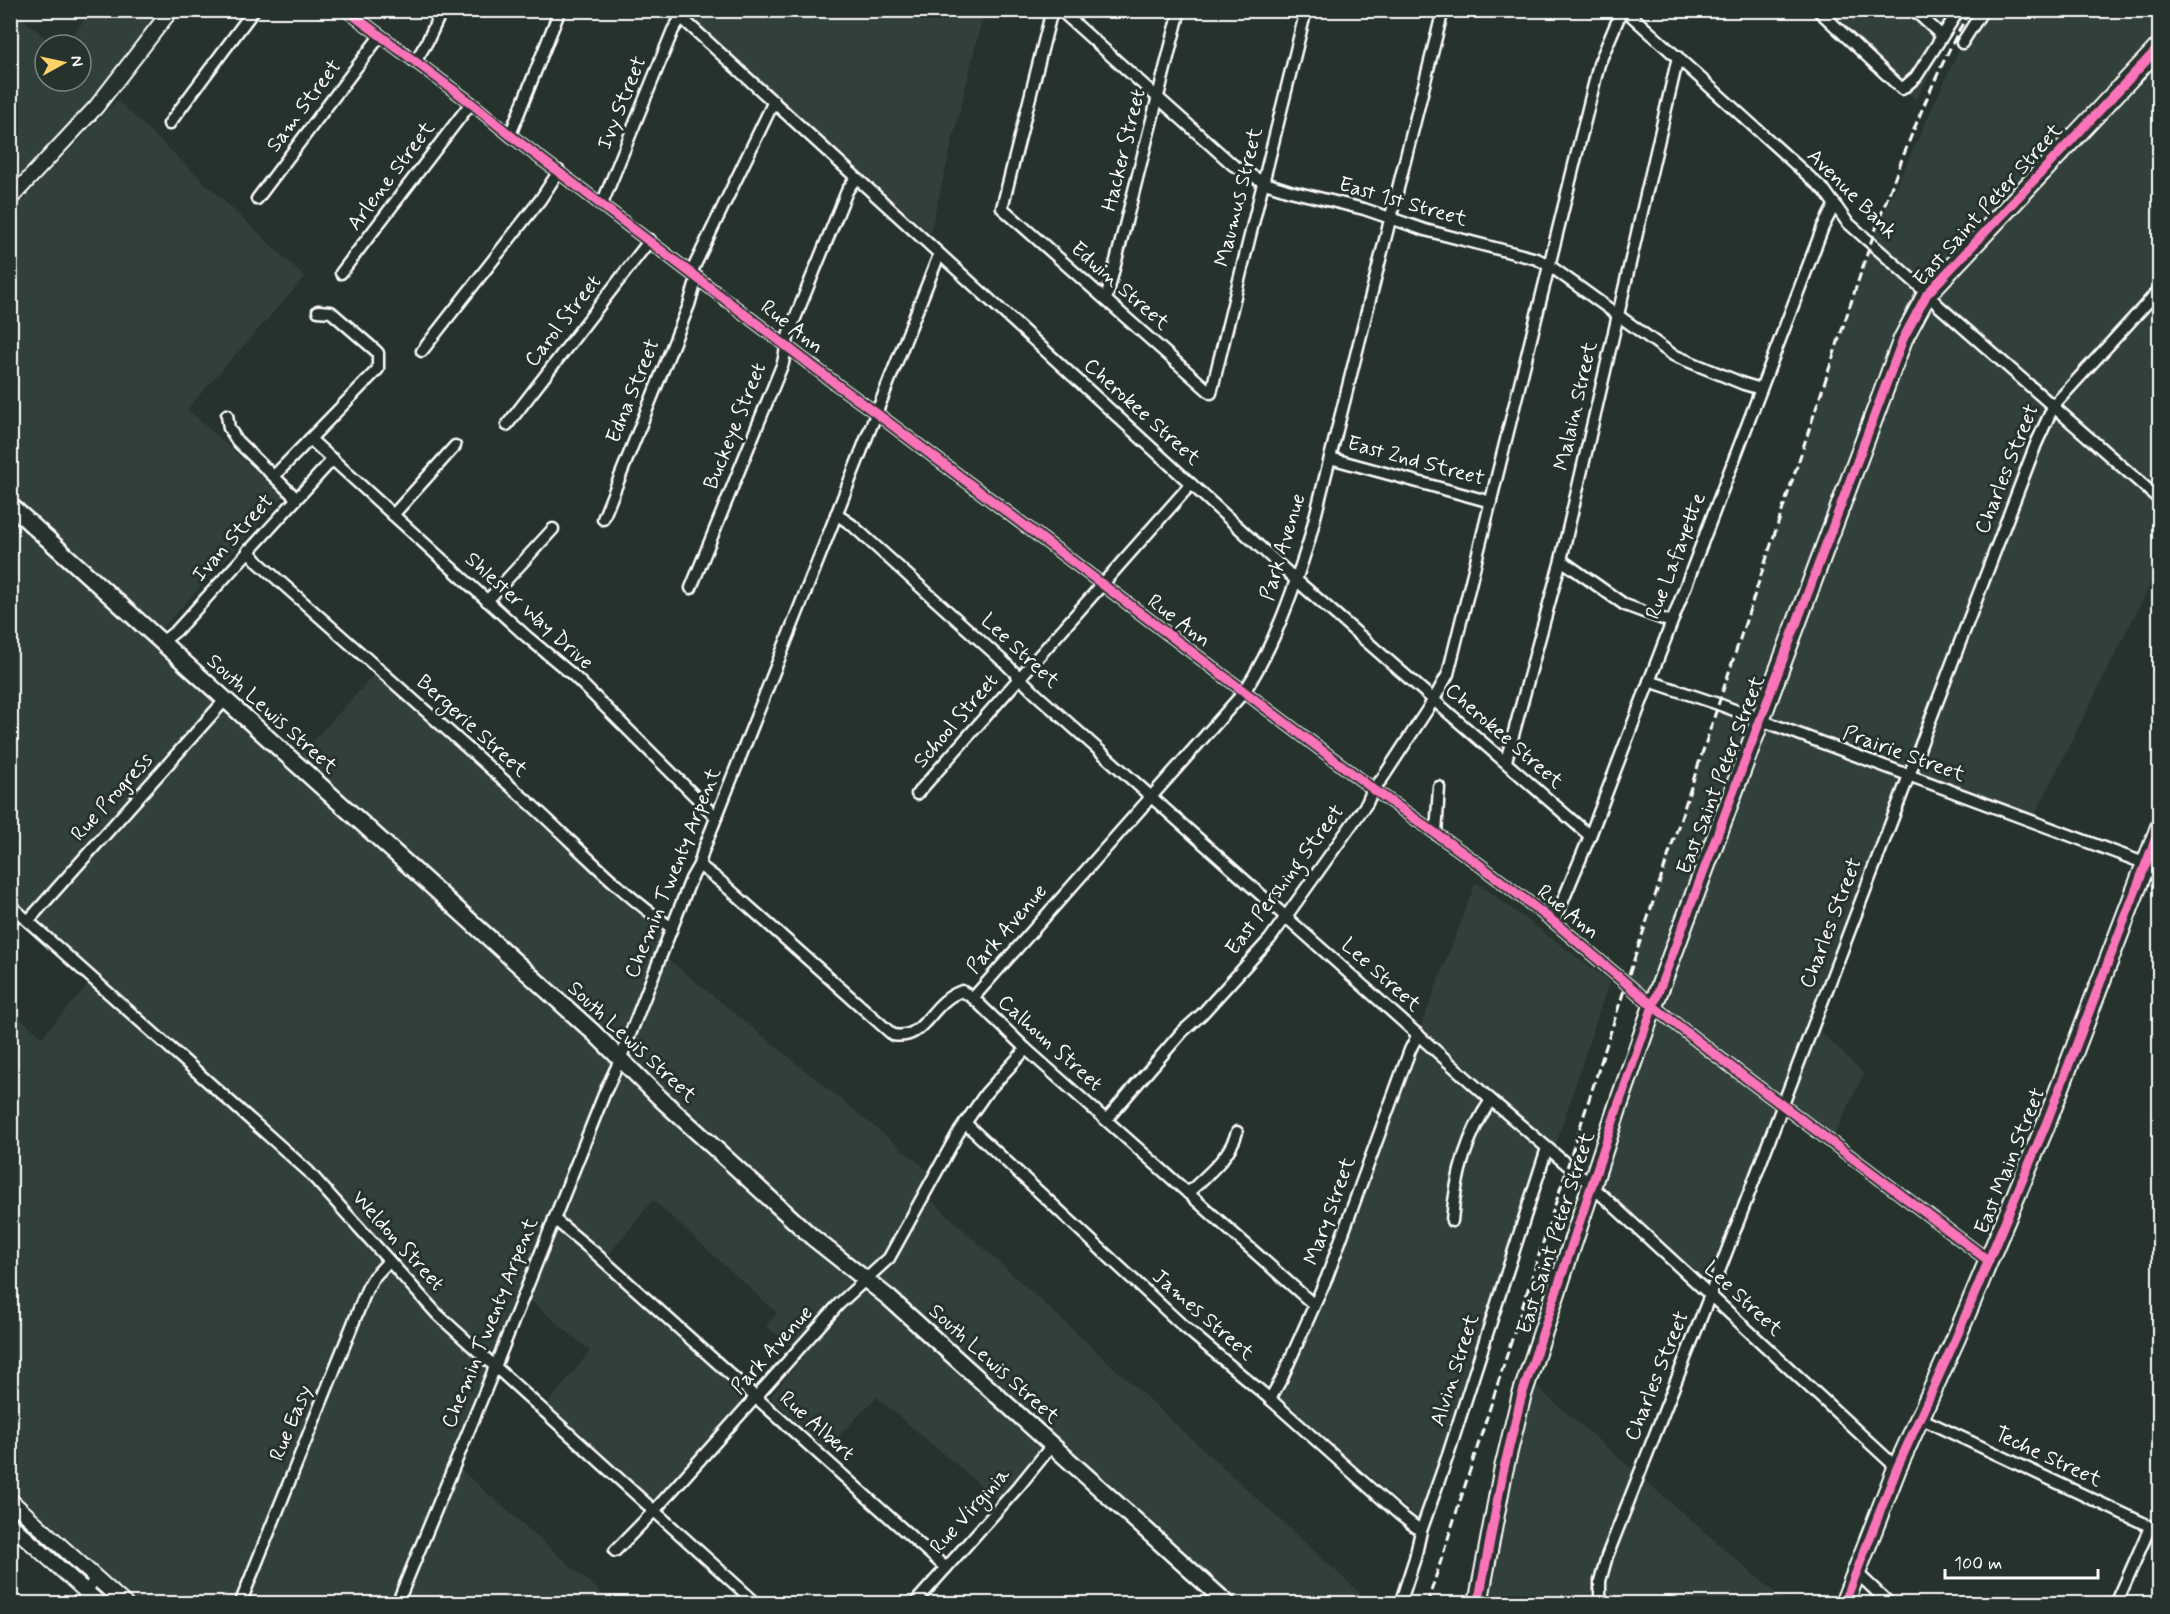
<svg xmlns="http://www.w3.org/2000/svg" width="2170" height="1614" font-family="Mynerve,sans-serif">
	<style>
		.built { fill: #333f3a }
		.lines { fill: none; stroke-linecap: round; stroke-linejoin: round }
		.minor-casing { stroke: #fff; stroke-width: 15 }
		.tertiary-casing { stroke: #fff; stroke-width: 18 }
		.secondary-casing { stroke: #fff; stroke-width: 20 }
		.primary-casing { stroke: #fff; stroke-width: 22 }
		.minor { stroke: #26332d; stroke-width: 10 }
		.tertiary { stroke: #26332d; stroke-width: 14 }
		.secondary { stroke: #26332d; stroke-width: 15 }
		.primary { stroke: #26332d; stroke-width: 18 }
		.rail { stroke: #fff; stroke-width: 3; stroke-dasharray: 9 4.5; stroke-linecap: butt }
		.cycleway-casing { stroke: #26332d; stroke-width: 13 }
		.cycleway { stroke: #fb73b8; stroke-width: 9 }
		.labels { text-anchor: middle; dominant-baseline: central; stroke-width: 6; stroke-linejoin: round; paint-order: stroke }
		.street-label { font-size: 21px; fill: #fff; stroke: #26332d }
	</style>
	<rect width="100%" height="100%" fill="#26332d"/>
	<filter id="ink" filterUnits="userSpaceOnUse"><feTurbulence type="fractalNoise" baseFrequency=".0167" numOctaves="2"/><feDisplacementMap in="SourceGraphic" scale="12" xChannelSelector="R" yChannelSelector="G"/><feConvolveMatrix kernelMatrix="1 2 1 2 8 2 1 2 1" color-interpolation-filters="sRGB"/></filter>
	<g filter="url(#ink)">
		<g class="built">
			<path d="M 11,11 L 14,11 L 53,45 L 45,45 L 45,81 L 81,81 L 81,45 L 65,45 L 91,11 L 166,11 L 11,194 Z"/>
			<path d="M 682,11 L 984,11 L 930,233 Z"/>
			<path d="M 1819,11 L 1964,11 L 1916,100 Z"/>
			<path d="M 1983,11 L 2159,11 L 2159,567 L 2031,822 L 1908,777 L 1818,1029 L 1864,1074 L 1831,1142 L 1783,1106 L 1710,1295 L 1591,1185 L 1653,1006 L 1626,984 L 1871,242 L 1962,43 Z"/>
			<path d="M 117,100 L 305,277 L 187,409 L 284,496 L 155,636 L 301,754 L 375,674 L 665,930 L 658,951 L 930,1172 L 921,1191 L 1371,1603 L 1223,1603 L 1053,1445 L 1003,1504 L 876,1397 L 826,1450 L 770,1397 L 804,1356 L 766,1326 L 777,1313 L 653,1200 L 609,1254 L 758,1388 L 654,1511 L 546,1406 L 590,1351 L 524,1295 L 454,1464 L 613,1603 L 105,1603 L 11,1521 L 11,1010 L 42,1037 L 93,979 L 11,905 L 11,212 Z"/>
			<path d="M 1476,882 L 1609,981 L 1431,1529 L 1279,1398 Z"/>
			<path d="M 1533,1384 L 1787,1603 L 1486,1604 L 1525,1408 Z"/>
		</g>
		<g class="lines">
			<defs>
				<g id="minor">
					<path d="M 346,10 L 471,103 L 510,135 L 836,384 L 876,413 L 1373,789 L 1476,862 L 1554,922 L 1653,1006 L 1713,1053 L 1989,1261"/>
					<path d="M 673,10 L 1296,580 L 1590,836"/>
					<path d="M 1052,10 L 1002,208 L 1211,393 L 1306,10"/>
					<path d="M 1060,10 L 1233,165 L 1265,183 L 1290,191 L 1364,209 L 1425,230 L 1537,259 L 1550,266 L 1673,355 L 1744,384 L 1761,389"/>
					<path d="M 1625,10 L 1825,191 L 1847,222 L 1917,284 L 1940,307 L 2160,500"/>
					<path d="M 1818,10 L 1902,89 L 1916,77 L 1959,10"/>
					<path d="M 1914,10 L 1942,36"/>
					<path d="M 1962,43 L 1983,10"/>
					<path d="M 415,62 L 427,42 L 442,10"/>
					<path d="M 169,124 L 254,10"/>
					<path d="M 510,135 L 560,10"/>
					<path d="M 257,199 L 380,36"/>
					<path d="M 602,204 L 673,30 L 681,18"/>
					<path d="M 341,273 L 471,103"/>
					<path d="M 691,273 L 774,101"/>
					<path d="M 1106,300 L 1180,10"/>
					<path d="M 422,351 L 540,200 L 559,171"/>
					<path d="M 227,415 L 229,428 L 237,441 L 296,498"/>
					<path d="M 507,425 L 650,240"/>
					<path d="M 310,439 L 526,636 L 574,676 L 716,817"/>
					<path d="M 1330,458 L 1491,502"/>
					<path d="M 274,476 L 378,369 L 378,353 L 375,350 L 331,312 L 318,311"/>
					<path d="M 836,514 L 852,525 L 1004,662 L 1036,694 L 1491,1100 L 1591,1185 L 1897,1468"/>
					<path d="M 393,515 L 455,446"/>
					<path d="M 603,519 L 689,305 L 697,277"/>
					<path d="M 248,550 L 259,563 C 351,644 443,726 535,808 C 580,849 621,894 672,928"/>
					<path d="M 1561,560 L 1625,605 L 1671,622"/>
					<path d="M 691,588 L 783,363 L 789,333 L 847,191 L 855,179"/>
					<path d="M 487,601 L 553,529"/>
					<path d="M 162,642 L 177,630 L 333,459"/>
					<path d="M 1649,681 L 1718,704 L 2160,869"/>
					<path d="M 1506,761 L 1561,560 L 1678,57"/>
					<path d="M 917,794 L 1191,484"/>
					<path d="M 1436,834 L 1439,787"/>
					<path d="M 699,865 L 720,881 L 893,1035 C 926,1041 929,1002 962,991 L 973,998 L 1026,1049 L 1314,1305"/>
					<path d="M 10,905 L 308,1171 L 438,1315 L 757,1604"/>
					<path d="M 28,921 L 225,700"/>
					<path d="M 1554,922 L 1590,836 L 1823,227 L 1835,204"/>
					<path d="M 973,998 L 1244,692 C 1274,646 1292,594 1309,541 L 1443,10"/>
					<path d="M 1106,1120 L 1182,1032 L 1201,1015 L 1270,939 L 1367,803 L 1373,789 L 1382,779 L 1433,701 L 1448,674 L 1599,64 L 1622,10"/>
					<path d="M 965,1123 L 1182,1325 L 1270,1399 L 1399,1514 L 1421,1531"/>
					<path d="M 1188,1193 C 1207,1175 1230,1157 1237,1132"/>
					<path d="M 554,1219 L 595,1253 L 946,1568"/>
					<path d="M 1452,1221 C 1455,1179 1467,1135 1491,1100"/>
					<path d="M 1270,1399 L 1282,1378 L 1327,1277 L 1410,1050 L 1418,1034"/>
					<path d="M 1920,1418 L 2160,1531"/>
					<path d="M 615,1551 L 654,1511 L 839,1304 L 889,1258 L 957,1135 L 986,1093 L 1026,1049"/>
					<path d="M 1856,1572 L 1890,1604"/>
					<path d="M 81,1604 L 95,1577"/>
					<path d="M 240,1604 L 367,1289 L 373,1278 L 388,1262"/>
					<path d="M 397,1604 L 495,1367 L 605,1092 L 620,1060 L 691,879 L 699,865 L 703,851 L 939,255"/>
					<path d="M 914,1604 L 1019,1486 L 1053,1444"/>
					<path d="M 1400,1604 L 1415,1558 L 1421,1531 L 1448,1455 L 1547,1148"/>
					<path d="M 1600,1604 L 1600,1581 L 1607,1556 L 1710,1295 L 2036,444 L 2054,405 L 2160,289"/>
					<path d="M 2116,1604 L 2150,1527"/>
				</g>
				<g id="tertiary">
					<path d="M 10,199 L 96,107 L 171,10"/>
					<path d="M 10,1500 L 125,1604"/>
					<path d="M 10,1524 L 100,1604"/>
				</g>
				<path id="secondary" d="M 10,505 L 593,1032 L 661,1099 L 812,1237 L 889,1298 L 1228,1604"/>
				<g id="primary">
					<path d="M 1478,1604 L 1503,1472 L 1521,1398 L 1618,1106 L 1653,1006 L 1903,339 L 1927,294 L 2160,46"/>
					<path d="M 1844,1604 L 1897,1468 L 1956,1338 L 2046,1124 L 2160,827"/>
				</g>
			</defs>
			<use href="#minor" class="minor-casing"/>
			<use href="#tertiary" class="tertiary-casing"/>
			<use href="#secondary" class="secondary-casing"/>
			<use href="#primary" class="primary-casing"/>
			<use href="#minor" class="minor"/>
			<use href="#tertiary" class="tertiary"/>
			<use href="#secondary" class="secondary"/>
			<use href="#primary" class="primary"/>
			<path class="rail" d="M 1427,1604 L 1626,984 L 1871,242 C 1900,163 1929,84 1970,10"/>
			<defs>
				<g id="cycleway">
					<path d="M 346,10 L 471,103 L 510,135 L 836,384 L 876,413 L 1373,789 L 1476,862 L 1554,922 L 1653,1006 L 1713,1053 L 1989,1261"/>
					<path d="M 1478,1604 L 1503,1472 L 1521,1398 L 1618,1106 L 1653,1006 L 1903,339 L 1927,294 L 2160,46"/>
					<path d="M 1844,1604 L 1897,1468 L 1956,1338 L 2046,1124 L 2160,827"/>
				</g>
			</defs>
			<use href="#cycleway" class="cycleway-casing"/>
			<use href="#cycleway" class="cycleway"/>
		</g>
	</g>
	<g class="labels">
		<g class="street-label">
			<text transform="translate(622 103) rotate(-68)">Ivy Street</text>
			<text transform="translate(304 106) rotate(-53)">Sam Street</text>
			<text transform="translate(1124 150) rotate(-76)">Hacker Street</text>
			<text transform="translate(391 176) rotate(-53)">Arlene Street</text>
			<text transform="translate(1852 194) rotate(45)">Avenue Bank</text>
			<text transform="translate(1239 197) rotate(-76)">Maumus Street</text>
			<text transform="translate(1403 202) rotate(16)">East 1st Street</text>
			<text transform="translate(1988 205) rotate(-48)">East Saint Peter Street</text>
			<text transform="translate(1120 286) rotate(41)">Edwin Street</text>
			<text transform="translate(563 321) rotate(-52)">Carol Street</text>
			<text transform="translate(792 327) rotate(38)">Rue Ann</text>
			<text transform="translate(633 391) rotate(-68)">Edna Street</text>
			<text transform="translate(1576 406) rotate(-77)">Malain Street</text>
			<text transform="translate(1142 412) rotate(42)">Cherokee Street</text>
			<text transform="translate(735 426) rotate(-68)">Buckeye Street</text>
			<text transform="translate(1416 461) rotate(15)">East 2nd Street</text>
			<text transform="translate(2007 469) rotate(-68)">Charles Street</text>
			<text transform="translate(233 538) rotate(-48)">Ivan Street</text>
			<text transform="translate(1283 547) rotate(-73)">Park Avenue</text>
			<text transform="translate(1676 556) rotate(-69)">Rue Lafayette</text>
			<text transform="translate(529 611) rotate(42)">Shlester Way Drive</text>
			<text transform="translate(1179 621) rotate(37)">Rue Ann</text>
			<text transform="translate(1020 651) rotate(43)">Lee Street</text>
			<text transform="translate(272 714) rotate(42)">South Lewis Street</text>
			<text transform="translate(956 721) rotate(-49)">School Street</text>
			<text transform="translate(472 726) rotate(42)">Bergerie Street</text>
			<text transform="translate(1504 736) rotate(41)">Cherokee Street</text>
			<text transform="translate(1904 754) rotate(20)">Prairie Street</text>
			<text transform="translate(1721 775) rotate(-69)">East Saint Peter Street</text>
			<text transform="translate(112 797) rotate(-48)">Rue Progress</text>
			<text transform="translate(673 873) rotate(-68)">Chemin Twenty Arpent</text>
			<text transform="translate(1285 880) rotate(-53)">East Pershing Street</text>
			<text transform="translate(1568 912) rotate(39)">Rue Ann</text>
			<text transform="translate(1831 923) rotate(-69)">Charles Street</text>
			<text transform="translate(1007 929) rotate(-49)">Park Avenue</text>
			<text transform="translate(1381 975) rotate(42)">Lee Street</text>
			<text transform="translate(632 1042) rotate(43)">South Lewis Street</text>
			<text transform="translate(1050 1043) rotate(42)">Calhoun Street</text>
			<text transform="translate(2010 1161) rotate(-68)">East Main Street</text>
			<text transform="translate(1330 1211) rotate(-70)">Mary Street</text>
			<text transform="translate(1556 1233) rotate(-72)">East Saint Peter Street</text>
			<text transform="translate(398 1241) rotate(48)">Weldon Street</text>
			<text transform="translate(1743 1299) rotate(43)">Lee Street</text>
			<text transform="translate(1203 1315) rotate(41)">James Street</text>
			<text transform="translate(490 1323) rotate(-68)">Chemin Twenty Arpent</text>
			<text transform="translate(772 1350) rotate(-48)">Park Avenue</text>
			<text transform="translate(994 1364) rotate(42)">South Lewis Street</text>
			<text transform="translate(1455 1370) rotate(-72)">Alvin Street</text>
			<text transform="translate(1657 1376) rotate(-68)">Charles Street</text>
			<text transform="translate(291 1423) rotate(-68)">Rue Easy</text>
			<text transform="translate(817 1426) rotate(42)">Rue Albert</text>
			<text transform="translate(2048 1457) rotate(25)">Teche Street</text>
			<text transform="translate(970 1511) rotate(-48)">Rue Virginia</text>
		</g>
	</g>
	<rect width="2170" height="1614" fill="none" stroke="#26332d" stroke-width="36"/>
	<rect x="18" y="18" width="2134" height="1578" fill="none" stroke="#fff" stroke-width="2" filter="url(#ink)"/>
	<g transform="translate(63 63) rotate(82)"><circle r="28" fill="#26332d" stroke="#7d8581" stroke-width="1.5"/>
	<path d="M0-4.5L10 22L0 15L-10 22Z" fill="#ffd166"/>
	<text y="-9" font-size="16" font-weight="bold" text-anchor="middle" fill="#ffffff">N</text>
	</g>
	<path d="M1945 1569v9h153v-9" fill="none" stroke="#ffffff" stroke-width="3"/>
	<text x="1954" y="1569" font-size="18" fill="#ffffff" stroke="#26332d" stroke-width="4.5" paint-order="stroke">100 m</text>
</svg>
